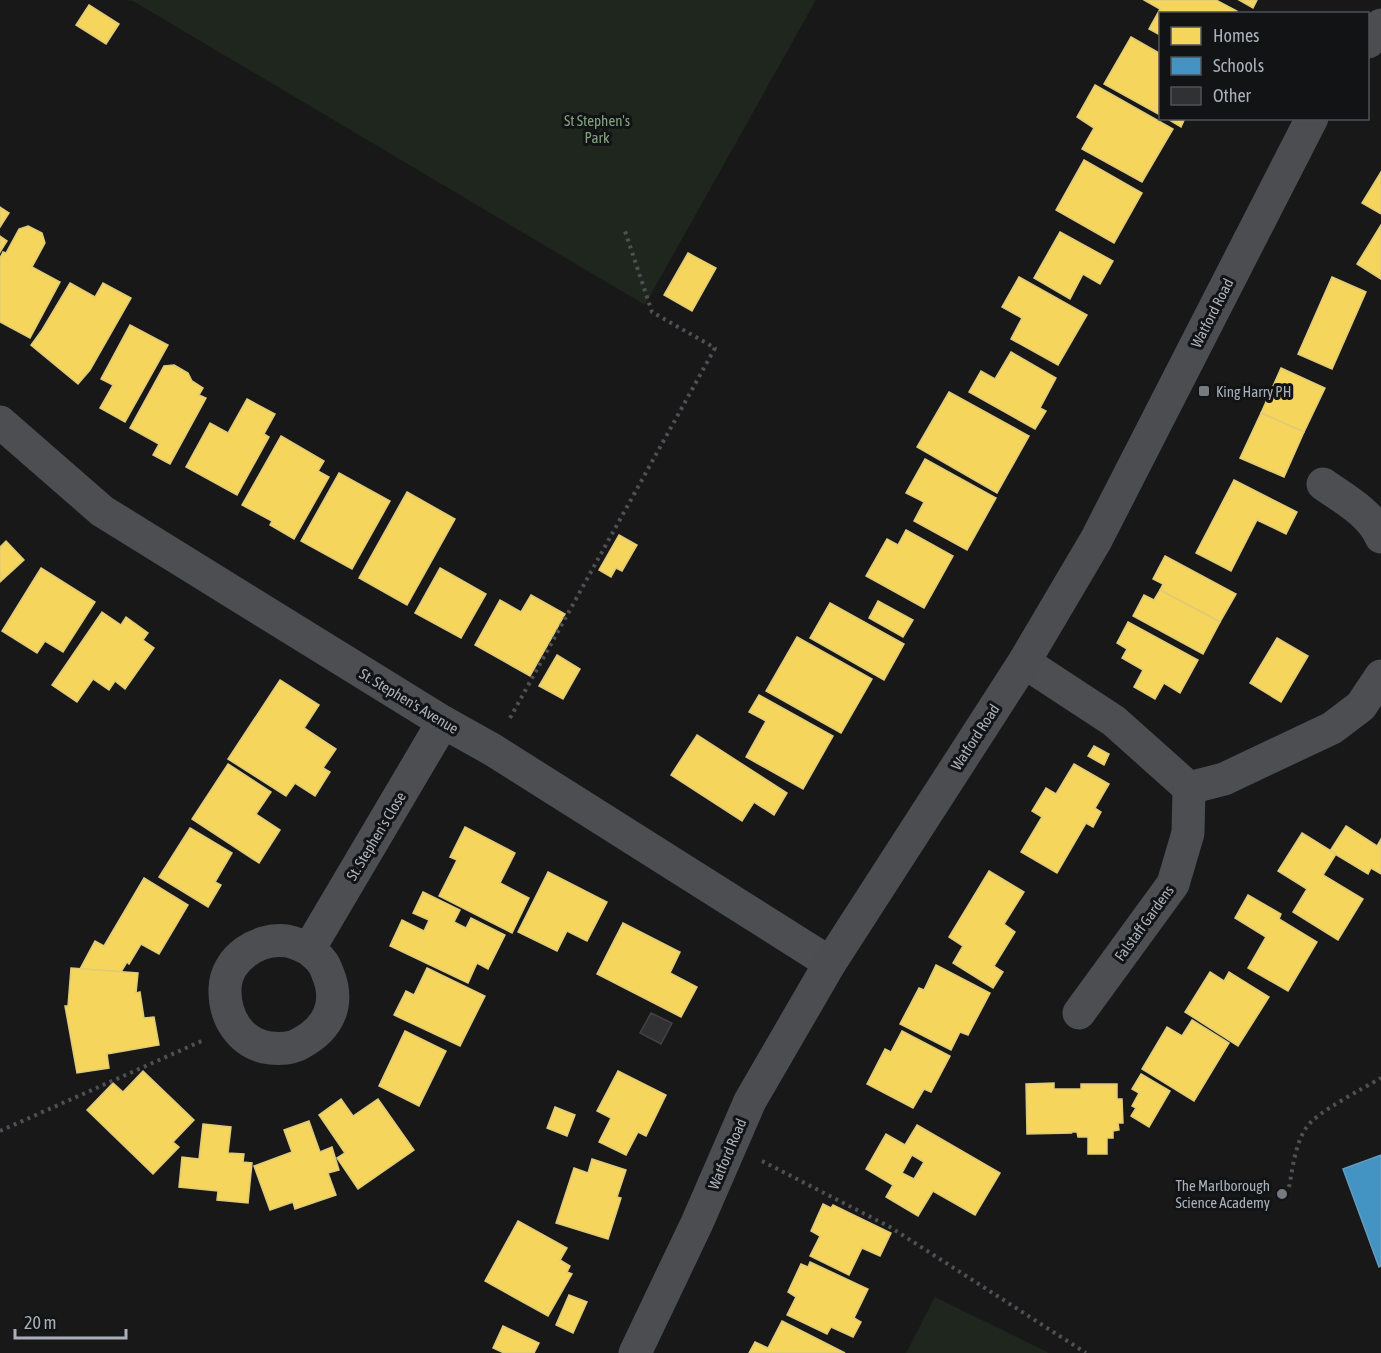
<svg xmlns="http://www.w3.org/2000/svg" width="1381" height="1353" font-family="'Asap Condensed',sans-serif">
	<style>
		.green { fill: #1e261e }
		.homes { fill: #f6d55c; stroke: #dfca78; stroke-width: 1.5; fill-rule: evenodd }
		.schools { fill: #4393c3; stroke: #629cc0; stroke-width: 1.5 }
		.building { fill: #313133; stroke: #414245; stroke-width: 1.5 }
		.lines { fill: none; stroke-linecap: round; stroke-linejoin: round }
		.path { stroke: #4e5053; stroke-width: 4; stroke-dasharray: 3 4.5; stroke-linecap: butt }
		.minor { stroke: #4c4e52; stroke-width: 33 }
		.secondary { stroke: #4b4d50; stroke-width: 33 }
		.poi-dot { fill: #767b82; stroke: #121315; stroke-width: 2 }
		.labels { text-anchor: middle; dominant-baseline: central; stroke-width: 6; stroke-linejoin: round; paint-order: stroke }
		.park-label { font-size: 15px; fill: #82a57f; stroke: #121315 }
		.street-label { font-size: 15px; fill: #a9b0ba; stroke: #121315 }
		.poi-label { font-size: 15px; fill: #a9b0ba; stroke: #121315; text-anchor: start }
	</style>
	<rect width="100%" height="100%" fill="#181819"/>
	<g class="green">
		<path d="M 124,0 L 816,0 L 645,305 L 133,1 Z"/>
		<path d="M 935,1297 L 1049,1353 L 906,1353 Z"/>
	</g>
	<g class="homes">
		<path d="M 1144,0 L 1216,0 L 1237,11 L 1236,14 L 1160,14 L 1160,35 L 1149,29 L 1160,9 Z"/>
		<path d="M 1239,0 L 1257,0 L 1253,8 Z"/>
		<path d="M 89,5 L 119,24 L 106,44 L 76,25 Z"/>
		<path d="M 1131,37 L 1159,53 L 1160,49 L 1160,115 L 1104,84 Z"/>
		<path d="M 1095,85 L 1173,129 L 1142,182 L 1082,149 L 1094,128 L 1077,117 Z"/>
		<path d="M 1166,118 L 1185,118 L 1181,127 Z"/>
		<path d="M 1084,160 L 1142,193 L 1114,243 L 1056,210 Z"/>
		<path d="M 1381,172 L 1381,214 L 1362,203 Z"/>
		<path d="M 0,207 L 9,213 L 0,227 Z"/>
		<path d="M 1381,225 L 1381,279 L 1357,264 Z"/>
		<path d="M 28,226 L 42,233 L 45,243 L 32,267 L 60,282 L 30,338 L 0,322 L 0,258 L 3,252 L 6,253 L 19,229 Z"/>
		<path d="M 1060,232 L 1113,261 L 1100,284 L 1083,274 L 1070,299 L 1034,278 Z"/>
		<path d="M 0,236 L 7,241 L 0,252 Z"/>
		<path d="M 688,253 L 716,268 L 692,311 L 664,295 Z"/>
		<path d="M 1019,277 L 1087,315 L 1058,365 L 1011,339 L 1022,318 L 1002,307 Z"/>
		<path d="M 1332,277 L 1366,292 L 1332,369 L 1298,354 Z"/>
		<path d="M 70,283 L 95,297 L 103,283 L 131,298 L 90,370 L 78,384 L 31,345 L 42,330 Z"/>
		<path d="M 130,325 L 168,345 L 125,422 L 100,408 L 113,385 L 101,379 Z"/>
		<path d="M 1011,352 L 1056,378 L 1040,408 L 1046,411 L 1035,429 L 969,392 L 981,371 L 995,379 Z"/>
		<path d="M 174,365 L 188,373 L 192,381 L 203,388 L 199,395 L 206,398 L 170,464 L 153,455 L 159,444 L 130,428 L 164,366 Z"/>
		<path d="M 1281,368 L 1325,388 L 1304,432 L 1261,413 Z"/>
		<path d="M 949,392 L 1029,436 L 997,493 L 917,447 Z"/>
		<path d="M 247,399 L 275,414 L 264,434 L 269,437 L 237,495 L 186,467 L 210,423 L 228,433 Z"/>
		<path d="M 1261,413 L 1304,432 L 1284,477 L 1240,458 Z"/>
		<path d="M 281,436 L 324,461 L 318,471 L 329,477 L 294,539 L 270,525 L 272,521 L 242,505 Z"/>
		<path d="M 925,459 L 996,498 L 967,550 L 914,521 L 924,502 L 906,493 Z"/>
		<path d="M 339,473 L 390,501 L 352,569 L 301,541 Z"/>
		<path d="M 1234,480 L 1297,512 L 1286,534 L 1257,520 L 1231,571 L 1196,553 Z"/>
		<path d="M 407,492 L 455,519 L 407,605 L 359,578 Z"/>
		<path d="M 906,530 L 953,556 L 924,608 L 866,576 L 887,539 L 898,545 Z"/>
		<path d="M 619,535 L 637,545 L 622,571 L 616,568 L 611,577 L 599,570 Z"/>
		<path d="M 6,541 L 24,560 L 0,582 L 0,547 Z"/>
		<path d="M 1165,556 L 1236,594 L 1220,622 L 1160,590 L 1163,584 L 1153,579 Z"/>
		<path d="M 41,568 L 95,602 L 63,652 L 45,641 L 37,653 L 2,631 Z"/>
		<path d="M 440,568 L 486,594 L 461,638 L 415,613 Z"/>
		<path d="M 1160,590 L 1220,622 L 1203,654 L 1133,616 L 1144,595 L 1154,600 Z"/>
		<path d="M 531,595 L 565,614 L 530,676 L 475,645 L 500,600 L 521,612 Z"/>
		<path d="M 878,601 L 913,620 L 903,637 L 869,618 Z"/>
		<path d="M 830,603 L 904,644 L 884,680 L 810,638 Z"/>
		<path d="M 102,612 L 121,625 L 126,617 L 148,633 L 143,640 L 154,648 L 125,689 L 115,681 L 109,690 L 93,679 L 77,702 L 52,685 Z"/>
		<path d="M 1128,622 L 1198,660 L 1180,693 L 1164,683 L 1155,699 L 1134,687 L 1143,670 L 1122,658 L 1127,649 L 1117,643 Z"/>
		<path d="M 797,637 L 872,679 L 841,733 L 766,691 Z"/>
		<path d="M 1277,638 L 1308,656 L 1281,702 L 1250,683 Z"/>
		<path d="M 557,655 L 580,669 L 563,699 L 539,686 Z"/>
		<path d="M 280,680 L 319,705 L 304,728 L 336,749 L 323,768 L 330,772 L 315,796 L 295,783 L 286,796 L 228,759 Z"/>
		<path d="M 759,695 L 833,736 L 803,789 L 746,757 L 766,721 L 749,712 Z"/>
		<path d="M 697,735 L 787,793 L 774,815 L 754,802 L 742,821 L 671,775 Z"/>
		<path d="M 1094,746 L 1109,754 L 1104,765 L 1088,756 Z"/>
		<path d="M 228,764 L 271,792 L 256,814 L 280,830 L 259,863 L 192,819 Z"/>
		<path d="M 1074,764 L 1109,784 L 1095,808 L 1101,812 L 1093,827 L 1086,823 L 1057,873 L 1021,852 L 1042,817 L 1032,811 L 1046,788 L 1056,794 Z"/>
		<path d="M 1346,826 L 1377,846 L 1381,839 L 1381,874 L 1371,868 L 1368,874 L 1330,851 Z"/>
		<path d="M 465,827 L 515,853 L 500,883 L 529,898 L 512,933 L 439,896 L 457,860 L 450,857 Z"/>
		<path d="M 190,828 L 232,853 L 215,882 L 221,885 L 208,907 L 159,877 Z"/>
		<path d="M 1302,833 L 1336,854 L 1323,875 L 1363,899 L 1338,940 L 1293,912 L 1307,889 L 1278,871 Z"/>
		<path d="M 989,871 L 1024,892 L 1004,924 L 1015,932 L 994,966 L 1003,972 L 993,988 L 953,963 L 963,946 L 949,937 Z"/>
		<path d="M 548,872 L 607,902 L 587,941 L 567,931 L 557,951 L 518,932 Z"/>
		<path d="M 144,878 L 188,905 L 159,954 L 141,944 L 129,964 L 127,962 L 121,972 L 80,969 L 95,941 L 104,946 Z"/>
		<path d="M 423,892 L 460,910 L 454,922 L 466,928 L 471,918 L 505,935 L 488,969 L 477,963 L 468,983 L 390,946 L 402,920 L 424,931 L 429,920 L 413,913 Z"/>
		<path d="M 1248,895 L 1281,914 L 1279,919 L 1317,942 L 1288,991 L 1248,968 L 1266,937 L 1235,918 Z"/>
		<path d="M 623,923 L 680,952 L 670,973 L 697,987 L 681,1017 L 597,974 Z"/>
		<path d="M 936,965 L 990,993 L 968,1035 L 960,1032 L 951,1050 L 900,1024 L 919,988 L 924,990 Z"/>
		<path d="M 71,968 L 138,973 L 136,993 L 140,992 L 144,1018 L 154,1017 L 159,1045 L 107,1054 L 109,1068 L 77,1073 L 65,1006 L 68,1006 Z"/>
		<path d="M 427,968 L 485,996 L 460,1046 L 394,1015 L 406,991 L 414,995 Z"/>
		<path d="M 1210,972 L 1224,981 L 1229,972 L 1269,997 L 1238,1046 L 1185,1012 Z"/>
		<path d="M 1192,1020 L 1229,1043 L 1194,1101 L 1142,1069 L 1167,1027 L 1182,1036 Z"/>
		<path d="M 405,1031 L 446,1051 L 419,1106 L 379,1086 Z"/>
		<path d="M 902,1031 L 950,1056 L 931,1092 L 924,1089 L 913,1108 L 867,1084 L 885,1049 L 891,1052 Z"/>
		<path d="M 143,1071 L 194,1120 L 173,1142 L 179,1147 L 153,1174 L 87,1110 L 113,1083 L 123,1092 Z"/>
		<path d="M 618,1071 L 666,1095 L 646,1136 L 638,1132 L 626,1155 L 599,1142 L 611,1118 L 597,1111 Z"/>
		<path d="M 1141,1074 L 1170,1091 L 1149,1127 L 1131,1116 L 1136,1108 L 1132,1106 L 1139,1093 L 1132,1089 Z"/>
		<path d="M 1054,1083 L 1054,1089 L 1081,1089 L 1081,1084 L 1117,1084 L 1117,1099 L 1122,1099 L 1123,1123 L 1118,1123 L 1119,1130 L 1113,1131 L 1113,1138 L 1107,1138 L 1107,1154 L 1088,1154 L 1088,1137 L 1078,1137 L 1077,1132 L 1070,1132 L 1071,1133 L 1027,1134 L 1026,1084 Z"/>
		<path d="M 341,1099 L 353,1116 L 378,1099 L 414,1150 L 358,1189 L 337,1158 L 345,1153 L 319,1115 Z"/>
		<path d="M 555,1107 L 575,1115 L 567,1136 L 547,1128 Z"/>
		<path d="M 309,1121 L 320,1152 L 332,1147 L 339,1170 L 328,1173 L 336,1195 L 295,1209 L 293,1202 L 270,1210 L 254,1166 L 292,1152 L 284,1130 Z"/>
		<path d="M 203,1124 L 231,1127 L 228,1153 L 244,1154 L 243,1162 L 252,1163 L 248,1203 L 217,1200 L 218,1191 L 179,1187 L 182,1157 L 199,1159 Z"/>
		<path d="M 917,1125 L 1000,1173 L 975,1215 L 933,1191 L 918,1216 L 886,1197 L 893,1185 L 866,1169 L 886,1134 L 905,1145 ZM 912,1155 L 924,1162 L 914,1179 L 902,1173 Z"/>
		<path d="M 592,1159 L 626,1170 L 617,1197 L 621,1198 L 608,1239 L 556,1223 L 574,1168 L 588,1173 Z"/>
		<path d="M 823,1204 L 831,1208 L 833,1205 L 891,1233 L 880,1256 L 862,1248 L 849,1275 L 810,1256 L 820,1236 L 811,1231 Z"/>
		<path d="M 518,1221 L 567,1248 L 560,1260 L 570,1266 L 567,1272 L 572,1274 L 548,1316 L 485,1281 Z"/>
		<path d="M 810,1262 L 868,1289 L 854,1318 L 861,1322 L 853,1337 L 831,1327 L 827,1334 L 787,1315 L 796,1297 L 788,1292 L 801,1264 L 808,1267 Z"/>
		<path d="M 569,1295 L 587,1302 L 573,1333 L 556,1325 Z"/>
		<path d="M 782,1321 L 845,1353 L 749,1353 L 755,1342 L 768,1348 Z"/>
		<path d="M 503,1326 L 539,1343 L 534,1353 L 504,1353 L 493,1348 Z"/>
	</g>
	<path class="schools" d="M 1381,1155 L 1381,1266 L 1379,1267 L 1343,1169 Z"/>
	<path class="building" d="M 651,1013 L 672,1023 L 661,1044 L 640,1033 Z"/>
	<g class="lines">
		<g class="path">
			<path d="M 510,718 L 715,348 L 652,312 L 625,231"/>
			<path d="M 0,1131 L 204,1040"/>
			<path d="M 762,1161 L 890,1227 L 1086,1353"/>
			<path d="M 1289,1187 C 1293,1167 1295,1145 1306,1128 C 1315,1113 1364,1088 1381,1078"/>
		</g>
		<g class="minor">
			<path d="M 0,422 L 102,511 L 443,722 L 493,750 L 830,963"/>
			<path d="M 1323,484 C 1344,499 1371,513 1381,537"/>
			<path d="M 1024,662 L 1114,721 L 1189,788 L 1224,779 L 1332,728 L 1361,706 L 1381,676"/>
			<path d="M 309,949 C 313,953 319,957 322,962 C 325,965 326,970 328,974 C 340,1004 329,1028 301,1043 C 292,1049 281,1049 270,1048 C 240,1044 224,1017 225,988 C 226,958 259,937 287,941 C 294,942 302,946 309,949 L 443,722"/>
			<path d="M 1079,1013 L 1173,884 L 1188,833 L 1189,788"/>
		</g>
		<g class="secondary">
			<path d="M 1368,42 L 1381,25"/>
			<path d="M 635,1353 L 697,1223 L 750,1101 L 830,963 L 1024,662 L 1096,540 L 1312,118"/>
		</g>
	</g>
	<g class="poi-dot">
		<rect x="1198" y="385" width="12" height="12" rx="3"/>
		<circle cx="1282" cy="1194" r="6"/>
	</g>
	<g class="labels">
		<g class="park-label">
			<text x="597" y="120">St Stephen's<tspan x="597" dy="17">Park</tspan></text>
		</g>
		<g class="street-label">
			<text transform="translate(1212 313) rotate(-63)">Watford Road</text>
			<text transform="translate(409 701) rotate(31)">St. Stephen's Avenue</text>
			<text transform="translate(975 737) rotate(-57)">Watford Road</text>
			<text transform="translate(376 836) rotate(-59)">St. Stephen's Close</text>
			<text transform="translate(1144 923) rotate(-54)">Falstaff Gardens</text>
			<text transform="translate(727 1154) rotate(-67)">Watford Road</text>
		</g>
		<g class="poi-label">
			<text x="1216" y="391">King Harry PH</text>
			<text x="1270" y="1185" text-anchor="end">The Marlborough<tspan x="1270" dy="17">Science Academy</tspan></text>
		</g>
	</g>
	<rect x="1159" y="12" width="210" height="108" fill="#121315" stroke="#4e5257" stroke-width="1.5"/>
	<rect x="1171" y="27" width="30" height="18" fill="#f6d55c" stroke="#4e5257" stroke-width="1.5"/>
	<text x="1213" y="42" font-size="18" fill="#a9b0ba">Homes</text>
	<rect x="1171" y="57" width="30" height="18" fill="#4393c3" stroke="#4e5257" stroke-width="1.5"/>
	<text x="1213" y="72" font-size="18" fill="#a9b0ba">Schools</text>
	<rect x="1171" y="87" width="30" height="18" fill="#313133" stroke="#4e5257" stroke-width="1.5"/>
	<text x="1213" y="102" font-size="18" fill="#a9b0ba">Other</text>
	<path d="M15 1329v9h111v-9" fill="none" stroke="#a9b0ba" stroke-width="3"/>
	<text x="24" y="1329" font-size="18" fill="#a9b0ba" stroke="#121315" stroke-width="4.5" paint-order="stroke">20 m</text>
</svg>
